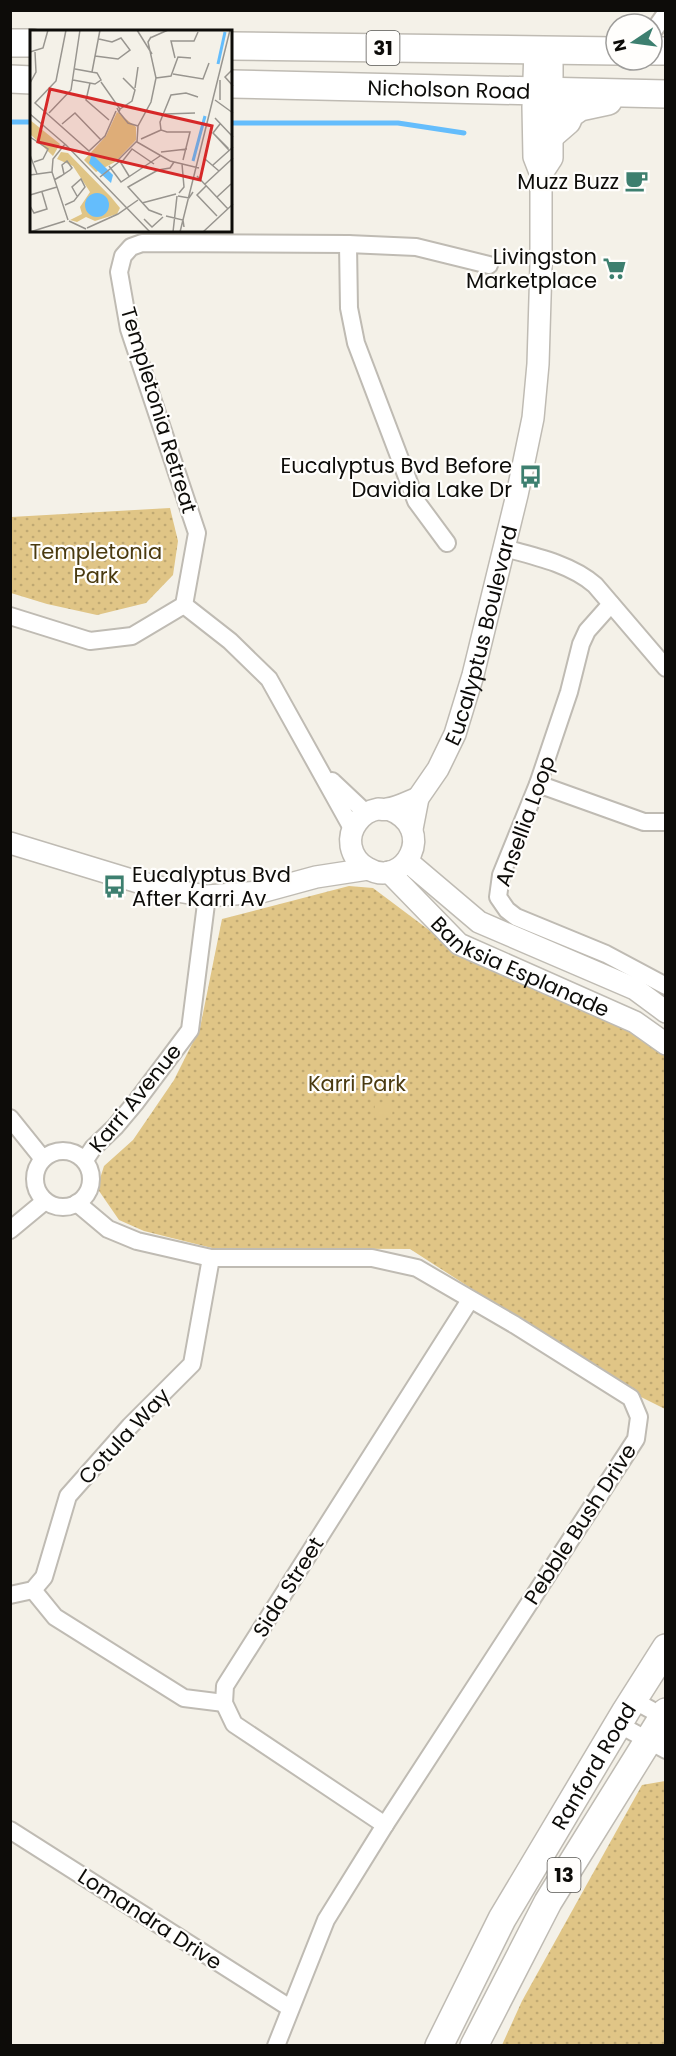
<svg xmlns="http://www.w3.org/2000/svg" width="676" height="2056" font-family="Poppins,sans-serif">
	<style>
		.park { fill: url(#park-dots) }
		.garden { fill: #e0c586 }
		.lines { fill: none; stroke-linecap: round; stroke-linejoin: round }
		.stream { stroke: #64bdfc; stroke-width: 5 }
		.minor-casing { stroke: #bfbbb3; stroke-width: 20 }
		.tertiary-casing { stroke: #bfbbb3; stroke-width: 24 }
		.primary-casing { stroke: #bfbbb3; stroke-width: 30 }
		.minor { stroke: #fff; stroke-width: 16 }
		.tertiary { stroke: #fff; stroke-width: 21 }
		.primary { stroke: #fff; stroke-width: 27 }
		.labels { text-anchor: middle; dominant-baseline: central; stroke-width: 4.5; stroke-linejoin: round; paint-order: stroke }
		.shield { fill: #fffefc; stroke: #565552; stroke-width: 1.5 }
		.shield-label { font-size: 20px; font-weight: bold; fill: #0d0c09 }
		.street-label { font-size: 21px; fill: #0d0c09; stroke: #fffefc }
		.poi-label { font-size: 21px; fill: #0d0c09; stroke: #fffefc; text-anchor: end }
		.park-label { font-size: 21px; fill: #4a3a10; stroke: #fffefc }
		.inset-river { fill: none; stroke: #64bdfc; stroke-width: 3 }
		.inset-road { fill: none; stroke: #98958f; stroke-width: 1.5 }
		.view { fill: #d62828; fill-opacity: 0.15; stroke: #d62828; stroke-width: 3 }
		.inset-edge { fill: none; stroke: #0d0c09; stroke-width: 3 }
	</style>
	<defs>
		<pattern id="park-dots" width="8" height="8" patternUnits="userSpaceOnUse" patternTransform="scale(1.5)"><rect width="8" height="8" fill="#e0c586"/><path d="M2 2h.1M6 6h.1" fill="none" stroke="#bfa872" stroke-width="1.8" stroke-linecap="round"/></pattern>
	</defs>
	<rect width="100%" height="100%" fill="#f4f1e8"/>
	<g class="park">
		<path d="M 170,508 L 178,541 L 173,575 L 146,603 L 97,615 L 47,604 L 11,593 L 11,517 Z"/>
		<path d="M 349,886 L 373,888 L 457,951 L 619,1020 L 665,1051 L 665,1409 L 635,1394 L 410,1249 L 212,1248 L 144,1231 L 119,1220 L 97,1188 L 104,1166 L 133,1140 L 174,1080 L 200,1028 L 222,919 Z"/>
		<path d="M 665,1781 L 665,2045 L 502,2045 L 522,2001 L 642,1785 Z"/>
	</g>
	<path class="garden" d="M 375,1103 L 393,1104 L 392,1117 L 374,1116 Z"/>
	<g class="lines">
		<g class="stream">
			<path d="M 10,122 L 32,122"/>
			<path d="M 231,123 L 398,123 L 464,133"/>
		</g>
		<defs>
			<g id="minor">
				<path d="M 652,33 L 666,13"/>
				<path d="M 348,244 L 349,308 L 356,343 L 416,501 L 447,543"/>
				<path d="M 504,548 C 534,556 571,564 595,585 L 666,668"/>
				<path d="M 611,604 L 587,631 L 581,644 L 569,692 L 538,784 L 501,875 L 498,897 L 507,910 L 516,917 L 606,954 L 666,986"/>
				<path d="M 184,605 L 230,641 L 269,679 L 353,830"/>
				<path d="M 10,616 L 90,641 L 132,636 L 184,605 L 197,533 L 129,329 L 119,272 L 123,256 L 131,247 L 142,243 L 348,244 L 416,247 L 489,265"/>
				<path d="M 332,781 L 366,813"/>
				<path d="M 538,784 L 644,822 L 666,822"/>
				<path d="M 10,1118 L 43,1159"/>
				<circle cx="63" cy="1179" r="28"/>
				<path d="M 85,1160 L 93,1148 L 115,1127 L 136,1102 L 190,1030 L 207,896"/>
				<path d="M 77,1203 L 108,1229 L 137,1241 L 211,1258 L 372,1258 L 417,1268 L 515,1325 L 631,1398 L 639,1417 L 636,1439 L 385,1825 L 326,1920 L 276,2046"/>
				<path d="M 10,1230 L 45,1201"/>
				<path d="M 33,1590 L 55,1617 L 184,1698 L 224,1703"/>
				<path d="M 10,1595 L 33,1590 L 44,1577 L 68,1496 L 130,1426 L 192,1364 L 211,1258"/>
				<path d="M 633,1700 L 666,1718"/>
				<path d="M 618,1724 L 666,1750"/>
				<path d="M 385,1825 L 234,1724 L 224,1703 L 225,1686 L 470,1300"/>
				<path d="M 10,1830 L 290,2008"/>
			</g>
			<g id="tertiary">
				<path d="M 541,175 L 552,158 L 552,49"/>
				<path d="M 388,809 C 439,828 404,891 367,868 C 358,863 353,856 351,846 C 348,829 361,812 378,809 C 381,809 384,810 387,809 C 397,808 408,802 418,798"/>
				<path id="s1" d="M 412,829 L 418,798 L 438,769 L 455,734 L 473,675 L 517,495 L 533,418 L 538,364 L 541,265 L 541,175 L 534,157 L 533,107 L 535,50"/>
				<path d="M 10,843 L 138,882 L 171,890 L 207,896 L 261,892 L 316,877 L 368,869"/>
				<path d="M 407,861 L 479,922 L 635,989 L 666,1012"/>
				<path id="s2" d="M 389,872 L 459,944 L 635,1022 L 666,1044"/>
			</g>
			<g id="primary">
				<path d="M 10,43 L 32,43"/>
				<path d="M 231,46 L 616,51"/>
				<path d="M 652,51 L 666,51"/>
				<path d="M 10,79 L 32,80"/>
				<path id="s3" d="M 231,84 L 666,94"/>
				<path d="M 552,134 L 567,121 L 570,114 L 580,107 L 608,101"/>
				<path id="s4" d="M 439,2046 L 502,1919 L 626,1711 L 666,1648"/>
				<path d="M 474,2046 L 548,1902 L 666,1712"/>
			</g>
		</defs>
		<use href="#minor" class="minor-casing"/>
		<use href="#tertiary" class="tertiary-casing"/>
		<use href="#primary" class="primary-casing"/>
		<use href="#minor" class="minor"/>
		<use href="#tertiary" class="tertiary"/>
		<use href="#primary" class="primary"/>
	</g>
	<defs>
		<symbol id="cafe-bare" viewBox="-9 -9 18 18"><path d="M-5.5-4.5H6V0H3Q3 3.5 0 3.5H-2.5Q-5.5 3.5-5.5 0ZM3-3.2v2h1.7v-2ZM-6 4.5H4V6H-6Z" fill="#3d7f6f" stroke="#fffefc" stroke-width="2.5" paint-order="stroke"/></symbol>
		<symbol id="supermarket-bare" viewBox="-9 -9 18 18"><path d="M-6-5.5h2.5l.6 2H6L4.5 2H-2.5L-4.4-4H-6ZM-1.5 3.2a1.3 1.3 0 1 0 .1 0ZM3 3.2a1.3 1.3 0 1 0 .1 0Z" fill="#3d7f6f" stroke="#fffefc" stroke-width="2.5" paint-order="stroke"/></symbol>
		<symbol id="bus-bare" viewBox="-9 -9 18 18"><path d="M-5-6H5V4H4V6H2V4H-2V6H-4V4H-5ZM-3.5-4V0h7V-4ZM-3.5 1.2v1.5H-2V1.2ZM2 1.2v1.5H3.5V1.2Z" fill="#3d7f6f" stroke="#fffefc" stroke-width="2.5" paint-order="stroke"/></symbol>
	</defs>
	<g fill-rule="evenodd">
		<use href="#cafe-bare" x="620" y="164" width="33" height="33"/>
		<use href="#supermarket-bare" x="598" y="252" width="33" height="33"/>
		<use href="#bus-bare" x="514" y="460" width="33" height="33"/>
		<use href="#bus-bare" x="98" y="870" width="33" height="33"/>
	</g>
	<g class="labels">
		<g class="shield">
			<rect x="366.5" y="31" width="33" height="34" rx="4.5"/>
			<rect x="547.5" y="1858" width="33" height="34" rx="4.5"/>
		</g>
		<g class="shield-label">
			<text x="383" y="48">31</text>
			<text x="564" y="1875">13</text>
		</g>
		<g class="street-label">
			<text stroke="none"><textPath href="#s3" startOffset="218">Nicholson Road</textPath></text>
			<text transform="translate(159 410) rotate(73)">Templetonia Retreat</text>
			<text stroke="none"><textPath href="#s1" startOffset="208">Eucalyptus Boulevard</textPath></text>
			<text transform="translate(525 821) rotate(-70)">Ansellia Loop</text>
			<text stroke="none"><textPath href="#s2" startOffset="165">Banksia Esplanade</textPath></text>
			<text transform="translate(135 1098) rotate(-51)">Karri Avenue</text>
			<text transform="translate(124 1436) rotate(-47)">Cotula Way</text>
			<text transform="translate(580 1524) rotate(-57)">Pebble Bush Drive</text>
			<text transform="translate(288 1587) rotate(-58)">Sida Street</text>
			<text stroke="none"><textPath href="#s4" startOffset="320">Ranford Road</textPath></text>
			<text transform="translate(150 1919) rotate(33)">Lomandra Drive</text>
		</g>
		<g class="poi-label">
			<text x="619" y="181">Muzz Buzz</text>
			<text x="597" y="256">Livingston<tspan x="597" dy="24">Marketplace</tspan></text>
			<text x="512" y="465">Eucalyptus Bvd Before<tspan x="512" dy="24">Davidia Lake Dr</tspan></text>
			<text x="132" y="874" text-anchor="start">Eucalyptus Bvd<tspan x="132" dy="24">After Karri Av</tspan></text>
		</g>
		<g class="park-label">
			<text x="96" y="551">Templetonia<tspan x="96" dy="24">Park</tspan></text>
			<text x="357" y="1083">Karri Park</text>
		</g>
	</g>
	<g transform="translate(30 30)">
		<rect width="202" height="202" fill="#f4f1e8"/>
		<path d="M 87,82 L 106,97 L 106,110 L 85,132 L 66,142 L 54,130 L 76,106 ZM 0,90 L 30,114 L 23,126 L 0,104 ZM 31,122 L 38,123 L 81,167 L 90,178 L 87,184 L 65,191 L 56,187 L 47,192 L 40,190 L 52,184 L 50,177 L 60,162 L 43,136 L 27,129 Z" fill="#e0c586"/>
		<path d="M 62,124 L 83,145 L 81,153 L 59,133 ZM55 175a12 12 0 1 1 24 0a12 12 0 1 1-24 0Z" fill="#64bdfc"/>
		<path class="inset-river" d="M 188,34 L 195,2M 163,131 L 175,86"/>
		<path class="inset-road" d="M 36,0 L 26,51 L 5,73 L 59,121 L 75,106 L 86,81M 107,0 L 122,24M 121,7 L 118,12 L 126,48 L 121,72 L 108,96 L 107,112 L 140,131 L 169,138M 120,8 L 138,0M 0,22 L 13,18 L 18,0M 65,26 L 88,29 L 100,20 L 91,8 L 82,12 L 69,9M 145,28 L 141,11 L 164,11 L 168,2M 203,39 L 195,47 L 203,56M 62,42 L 70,0M 143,44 L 173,49 L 179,33M 126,48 L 141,46 L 148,27 L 161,28M 43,50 L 65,54 L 71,50 L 67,43 L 45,39M 71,52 L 90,79 L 89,82 L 87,78M 0,53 L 6,42 L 5,22M 60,53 L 56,70 L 79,90M 105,58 L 108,37M 185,70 L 203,83M 190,70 L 190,50M 90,79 L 102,71 L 105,60 L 93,48M 89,82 L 98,93 L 108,96M 19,83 L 41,60 L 50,0M 0,84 L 36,115 L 120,202M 135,84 L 165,83M 185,88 L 203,107M 32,94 L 45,83 L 71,110M 183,103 L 198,119 L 198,118 L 183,103 L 190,94M 0,107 L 18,119 L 13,129 L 4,132M 111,109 L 131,100M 35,114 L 23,129 L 22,142 L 38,190M 131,122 L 157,119M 0,125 L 7,144M 175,129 L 189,141M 88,130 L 107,111M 153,130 L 160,102 L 137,102 L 131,100 L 130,92 L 141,65 L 156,63 L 168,67M 183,135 L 203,117M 79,136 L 91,152 L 130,126M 0,145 L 22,142M 99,146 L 91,133 L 102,119 L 124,134M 167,146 L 198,179M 70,147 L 90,131M 24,150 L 31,146 L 40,140 L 42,138 L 37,131 L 32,135 L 34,144M 175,154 L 203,128M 176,156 L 167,165 L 187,186M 149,163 L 154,157 L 152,134M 0,165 L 27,157M 148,166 L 159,168 L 163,162M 187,167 L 201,154M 112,173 L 146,164M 35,175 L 44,171 L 55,157 L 51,149 L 42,157 L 47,166M 0,176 L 4,183 L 17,179 L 12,162M 132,185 L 119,180 L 98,157 L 128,140 L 140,138 L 144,132M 136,186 L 153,190 L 154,197M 114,189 L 122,197 L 133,187M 39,191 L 56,199M 57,198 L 88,184 L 108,170M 0,202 L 35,191M 143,202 L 147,166M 150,202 L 200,0M 173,202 L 203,174"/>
		<path class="view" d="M 20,59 L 182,96 L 170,150 L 8,112 Z"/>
		<rect width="202" height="202" class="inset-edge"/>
	</g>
	<rect width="676" height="2056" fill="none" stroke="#0d0c09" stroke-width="24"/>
	<g transform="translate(634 42) rotate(257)"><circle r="28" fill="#fffefc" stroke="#9e9d9b" stroke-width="1.5"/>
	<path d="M0-4.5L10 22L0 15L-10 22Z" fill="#3d7f6f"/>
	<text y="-9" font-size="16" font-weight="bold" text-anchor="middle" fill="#0d0c09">N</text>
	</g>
</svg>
